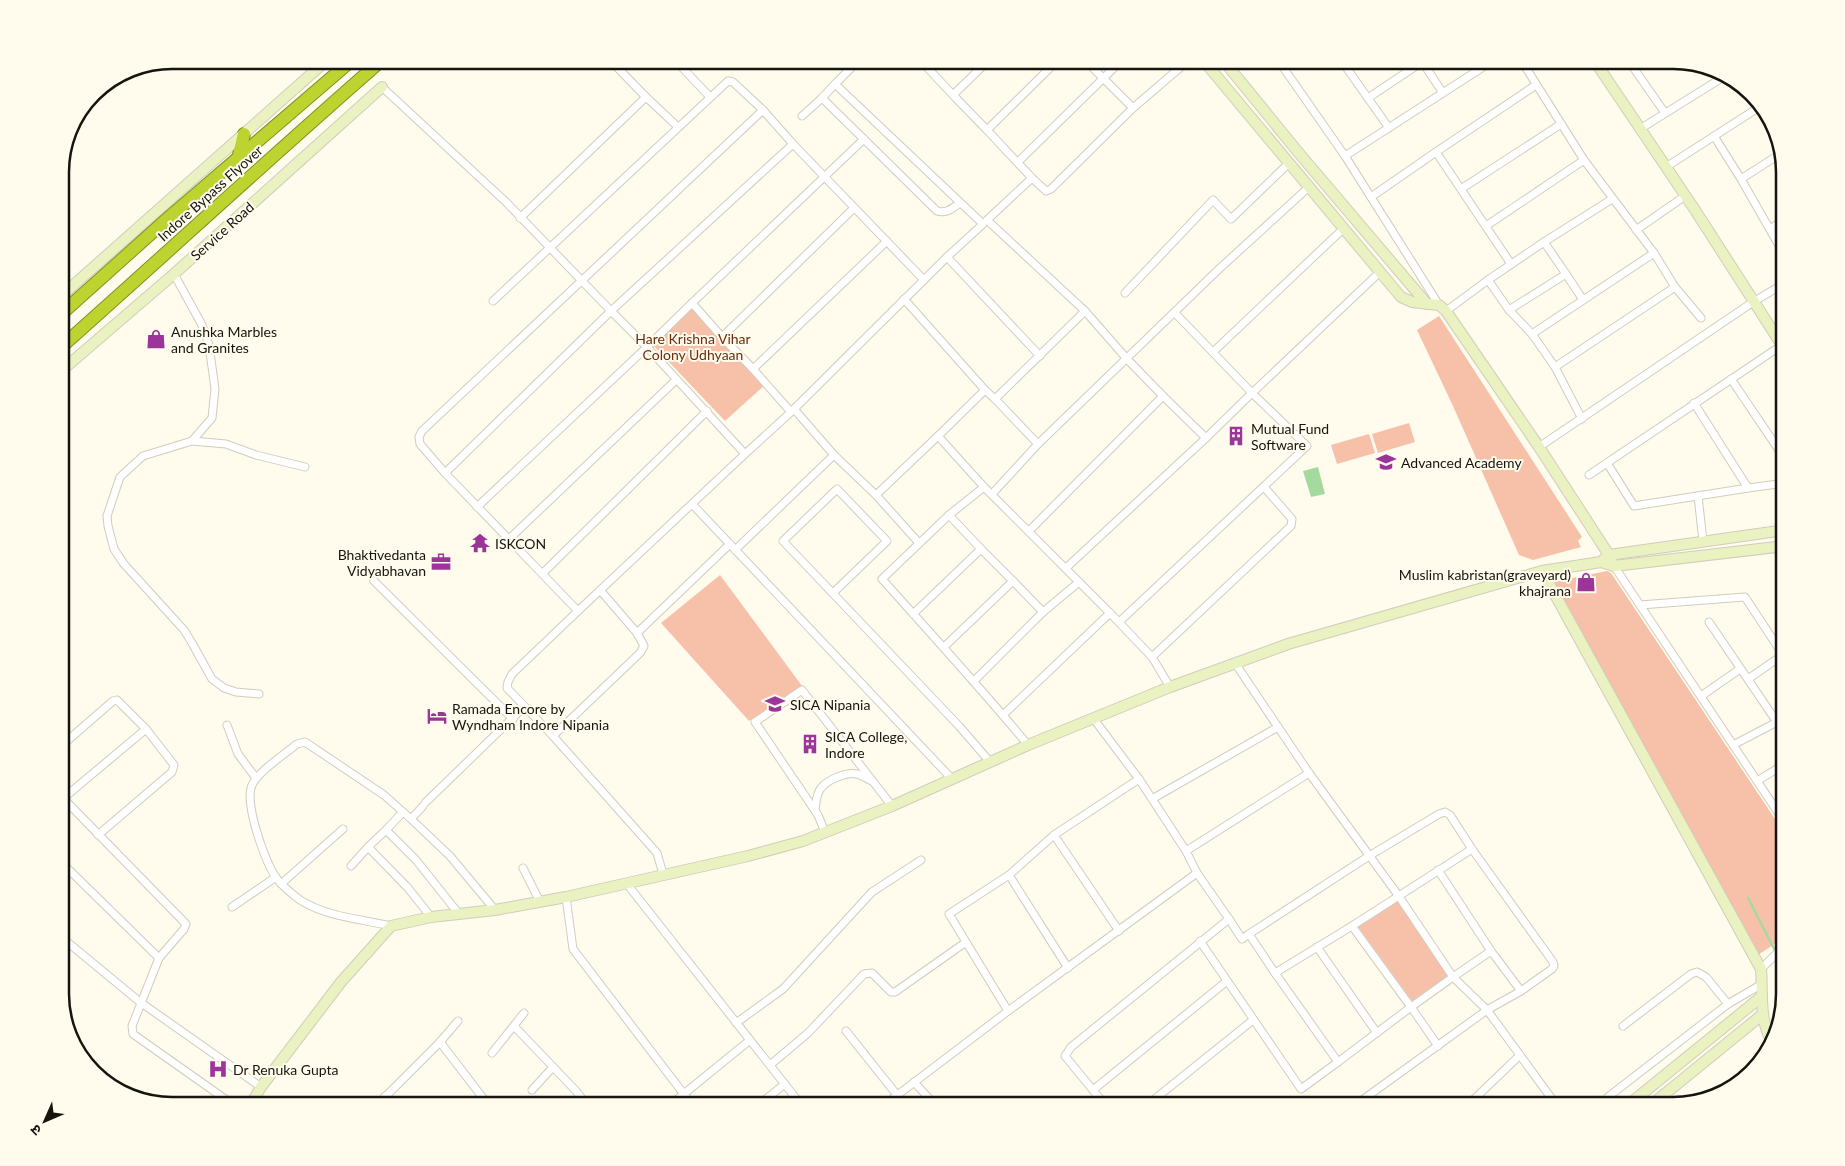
<svg xmlns="http://www.w3.org/2000/svg" width="1845" height="1166" font-family="Lato,'Noto Sans Devanagari',sans-serif">
	<style>
		.green { fill: #f7c0a9 }
		.water { fill: #a5da9f }
		.lines { fill: none; stroke-linecap: round; stroke-linejoin: round }
		.stream { stroke: #a5da9f; stroke-width: 2.5 }
		.street-casing { stroke: #d1ccbc; stroke-width: 9 }
		.secondary-casing { stroke: #d1ccbc; stroke-width: 12 }
		.highway-casing { stroke: #839024; stroke-width: 14 }
		.street { stroke: #fff; stroke-width: 7 }
		.secondary { stroke: #ebf2c1; stroke-width: 10 }
		.highway { stroke: #bdd330; stroke-width: 12 }
		.labels { text-anchor: middle; dominant-baseline: central; stroke-width: 4; stroke-linejoin: round; paint-order: stroke }
		.street-label { font-size: 14px; fill: #16140e; stroke: #fffbed }
		.poi-label { font-size: 14px; fill: #16140e; stroke: #fffbed; text-anchor: start }
		.park-label { font-size: 14px; fill: #6d2c0c; stroke: #fffbed }
		.rim { fill: none; stroke: #16140e; stroke-width: 2.5 }
	</style>
	<rect width="100%" height="100%" fill="#fffbed"/>
	<g class="green">
		<path d="M 691,302 L 767,383 L 725,421 L 651,343 Z"/>
		<path d="M 1439,316 L 1582,537 L 1578,541 L 1581,547 L 1533,560 L 1519,555 L 1453,406 L 1417,330 Z"/>
		<path d="M 1409,423 L 1415,442 L 1378,453 L 1372,434 Z"/>
		<path d="M 1369,434 L 1375,453 L 1337,464 L 1331,445 Z"/>
		<path d="M 1607,571 L 1611,573 L 1785,834 L 1785,937 L 1758,955 L 1744,932 L 1692,832 L 1553,582 Z"/>
		<path d="M 720,575 L 802,686 L 749,721 L 661,623 Z"/>
		<path d="M 1401,895 L 1453,972 L 1412,1001 L 1356,924 Z"/>
	</g>
	<path class="water" d="M 1318,467 L 1325,494 L 1311,497 L 1303,471 Z"/>
	<g class="lines">
		<g class="stream">
			<path d="M 1748,898 L 1785,970"/>
			<path d="M 1783,1003 L 1785,993"/>
		</g>
		<defs>
			<g id="street">
				<path d="M 610,60 L 646,97"/>
				<path d="M 675,60 L 710,97"/>
				<path d="M 922,60 L 921,61 L 953,95"/>
				<path d="M 1058,60 L 987,130 L 1032,178 L 1046,191 L 1051,189 L 1133,108 L 1189,60"/>
				<path d="M 1085,60 L 1133,108"/>
				<path d="M 1278,60 L 1345,156 L 1439,305"/>
				<path d="M 1341,60 L 1389,128"/>
				<path d="M 1421,60 L 1443,93"/>
				<path d="M 1521,60 L 1584,160 L 1654,253 L 1675,287"/>
				<path d="M 1628,60 L 1665,113"/>
				<path d="M 1345,66 L 1355,60"/>
				<path d="M 835,84 L 859,60"/>
				<path d="M 382,87 L 506,202 L 611,311 L 445,473 L 578,611 L 512,674 L 508,682 L 507,688 L 553,736 L 657,853 L 663,874"/>
				<path d="M 1368,98 L 1422,62"/>
				<path d="M 802,116 L 822,98"/>
				<path d="M 1640,129 L 1725,76"/>
				<path d="M 987,130 L 953,95 L 989,60"/>
				<path d="M 1714,136 L 1741,179"/>
				<path d="M 1436,152 L 1536,85"/>
				<path d="M 1780,154 L 1741,179 L 1785,256"/>
				<path d="M 1345,156 L 1494,60"/>
				<path d="M 1018,162 L 1122,60"/>
				<path d="M 1666,167 L 1761,106"/>
				<path d="M 1461,189 L 1561,124"/>
				<path d="M 1371,197 L 1436,152 L 1511,264"/>
				<path d="M 520,218 L 646,97 L 678,127"/>
				<path d="M 1486,226 L 1584,160"/>
				<path d="M 1770,229 L 1785,219"/>
				<path d="M 1636,230 L 1685,196"/>
				<path d="M 1544,242 L 1612,199"/>
				<path d="M 947,257 L 1040,356"/>
				<path d="M 174,274 L 202,325 L 209,345 L 215,389 L 212,418 L 192,441 L 143,456 L 120,477 L 107,516 L 108,526 L 114,549 L 124,564 L 184,630 L 192,643 L 212,679 L 224,688 L 236,692 L 259,694"/>
				<path d="M 1566,274 L 1583,300"/>
				<path d="M 1488,280 L 1544,242 L 1566,274 L 1509,310"/>
				<path d="M 1125,293 L 1213,200 L 1231,219 L 1288,164"/>
				<path d="M 904,299 L 985,390"/>
				<path d="M 493,301 L 728,81 L 733,82 L 763,110 L 793,144"/>
				<path d="M 692,303 L 864,139"/>
				<path d="M 1085,311 L 1127,359 L 1163,396"/>
				<path d="M 1446,311 L 1488,280 L 1509,310 L 1532,334 L 1555,367 L 1582,419"/>
				<path d="M 1532,334 L 1654,253"/>
				<path d="M 722,337 L 753,369"/>
				<path d="M 1213,352 L 1343,229"/>
				<path d="M 1555,367 L 1675,287 L 1701,318"/>
				<path d="M 1731,379 L 1785,459"/>
				<path d="M 995,399 L 1038,444"/>
				<path d="M 794,409 L 834,455"/>
				<path d="M 791,412 L 947,257 L 983,224 L 835,84 L 822,98 L 937,211 C 947,214 952,208 960,203"/>
				<path d="M 192,441 L 226,444 L 256,455 L 305,467"/>
				<path d="M 1539,447 L 1753,302 L 1785,283"/>
				<path d="M 745,454 L 791,412 L 753,369 L 887,241"/>
				<path d="M 1607,463 L 1634,506 L 1748,488 L 1694,403"/>
				<path d="M 445,473 L 420,444 L 419,437 L 422,431 L 763,110"/>
				<path d="M 1589,475 L 1782,345"/>
				<path d="M 984,487 L 938,436 L 985,390 L 995,399 L 1085,311 L 987,220 L 1032,178"/>
				<path d="M 1748,488 L 1785,483"/>
				<path d="M 992,494 L 1038,444 L 1219,269 L 1309,187"/>
				<path d="M 876,495 L 938,436"/>
				<path d="M 1698,496 L 1703,541"/>
				<path d="M 692,504 L 952,779"/>
				<path d="M 477,507 L 647,347 L 692,303 L 722,337 L 854,208"/>
				<path d="M 949,515 L 984,487 L 1079,582 L 1043,612"/>
				<path d="M 1029,531 L 1163,396 L 1206,438"/>
				<path d="M 508,540 L 676,380"/>
				<path d="M 735,550 L 834,455 L 876,495 L 919,543"/>
				<path d="M 1614,566 L 1785,823"/>
				<path d="M 1066,568 L 1206,438 L 1252,393 L 1175,313"/>
				<path d="M 543,573 L 707,411"/>
				<path d="M 374,581 L 513,719"/>
				<path d="M 833,593 L 887,541 L 837,489 L 783,541 L 959,726 L 991,763"/>
				<path d="M 1640,605 L 1745,597 L 1785,658"/>
				<path d="M 578,611 L 745,454 L 647,347 L 611,311 L 793,144 L 924,280"/>
				<path d="M 1110,613 L 1152,657 L 1291,526 L 1292,519 L 1264,487"/>
				<path d="M 913,614 L 981,549 L 949,515 L 882,579 C 931,634 981,688 1028,745"/>
				<path d="M 1119,622 L 1307,446 L 1252,393 L 1380,272"/>
				<path d="M 1709,622 L 1785,734"/>
				<path d="M 637,633 L 730,544"/>
				<path d="M 944,647 L 1013,581 L 981,549"/>
				<path d="M 1152,657 L 1170,687"/>
				<path d="M 1235,663 L 1278,727"/>
				<path d="M 1748,679 L 1783,655"/>
				<path d="M 974,681 L 1043,612 L 1013,581"/>
				<path d="M 1701,696 L 1740,669"/>
				<path d="M 1003,715 L 1110,613 L 1079,582"/>
				<path d="M 1093,718 L 1139,779 L 1186,851 L 1309,773 L 1398,895 L 1453,977 L 1491,951"/>
				<path d="M 227,725 L 238,754 L 256,778"/>
				<path d="M 553,736 L 640,653 L 644,646 L 637,633 L 600,590"/>
				<path d="M 1733,745 L 1777,722"/>
				<path d="M 60,747 L 113,701 L 117,700 L 146,729 L 174,765 L 172,772 L 98,835"/>
				<path d="M 1757,781 L 1785,764"/>
				<path d="M 60,795 L 186,924 L 184,929 L 159,958 L 132,1026 L 133,1034 L 235,1106"/>
				<path d="M 1152,799 L 1278,727 L 1309,773"/>
				<path d="M 60,801 L 146,729"/>
				<path d="M 426,802 L 524,707"/>
				<path d="M 815,810 C 816,803 816,794 821,788 C 828,779 847,772 857,774 C 862,775 867,779 872,781"/>
				<path d="M 411,819 L 423,806"/>
				<path d="M 386,830 L 403,812"/>
				<path d="M 825,832 L 818,815 L 755,722 L 802,690 L 892,806"/>
				<path d="M 1054,835 L 1119,931"/>
				<path d="M 1186,851 L 1197,873"/>
				<path d="M 60,861 L 159,958"/>
				<path d="M 351,866 L 368,847"/>
				<path d="M 523,868 L 540,902"/>
				<path d="M 1009,875 L 1068,968"/>
				<path d="M 281,884 L 343,829"/>
				<path d="M 627,884 L 802,1106"/>
				<path d="M 566,897 L 573,949 L 693,1106"/>
				<path d="M 232,907 L 276,877"/>
				<path d="M 431,917 L 408,888 L 368,847 L 386,830 L 416,860 L 459,914"/>
				<path d="M 1229,919 L 1242,939 L 1249,934"/>
				<path d="M 391,926 C 361,919 327,917 300,900 C 292,894 283,886 277,879 C 265,862 246,808 251,788 C 254,774 285,754 297,744 L 305,742 L 384,795 L 411,819 L 450,856 L 495,910"/>
				<path d="M 1352,926 L 1411,1007 L 1453,977 L 1487,1010 L 1557,1106"/>
				<path d="M 60,936 L 140,1002 L 261,1087"/>
				<path d="M 1200,941 L 1301,1089 L 1338,1062 L 1275,973 L 1352,926 L 1472,849"/>
				<path d="M 1317,947 L 1377,1033"/>
				<path d="M 1761,969 L 1785,945"/>
				<path d="M 1275,973 L 1249,934 L 1369,856 L 1439,814 L 1445,812 L 1450,815 L 1472,849 L 1553,962 L 1554,966 L 1552,969 L 1521,991"/>
				<path d="M 1008,1011 L 949,914 L 1009,875 L 1054,835 L 1139,779"/>
				<path d="M 736,1023 L 783,989 L 872,892 L 921,860"/>
				<path d="M 514,1026 L 576,1091 L 588,1106"/>
				<path d="M 1623,1026 L 1691,974 L 1697,972 L 1706,977 L 1728,1004"/>
				<path d="M 846,1031 L 897,1095"/>
				<path d="M 440,1042 L 458,1021"/>
				<path d="M 492,1053 L 524,1013"/>
				<path d="M 1338,1062 L 1411,1007 L 1438,1046"/>
				<path d="M 770,1065 L 808,1033 L 864,974 L 872,973 L 891,992 L 895,992 L 966,942"/>
				<path d="M 914,1082 L 936,1106"/>
				<path d="M 532,1090 L 553,1067"/>
				<path d="M 1093,1090 L 1227,981"/>
				<path d="M 385,1096 L 393,1106"/>
				<path d="M 1608,1097 L 1728,1004 L 1762,984"/>
				<path d="M 376,1106 L 440,1042 L 489,1106"/>
				<path d="M 669,1106 L 750,1040"/>
				<path d="M 757,1106 L 785,1084"/>
				<path d="M 883,1106 L 1008,1011 L 1197,873 L 1229,919 L 1071,1047 L 1065,1056 L 1106,1106"/>
				<path d="M 1146,1106 L 1253,1020"/>
				<path d="M 1354,1106 L 1487,1010 L 1521,991 L 1491,951 L 1438,870"/>
				<path d="M 1467,1106 L 1520,1055"/>
			</g>
			<g id="secondary">
				<path d="M 1203,60 L 1401,297 L 1412,302 L 1439,305 L 1446,311 L 1539,447 L 1609,555 L 1614,566"/>
				<path d="M 1223,60 L 1298,152 L 1427,304"/>
				<path d="M 1594,60 L 1695,210 L 1785,350"/>
				<path d="M 60,297 L 327,60"/>
				<path d="M 60,372 L 174,274 L 382,87"/>
				<path d="M 1604,559 L 1609,555 L 1785,530"/>
				<path d="M 1542,571 L 1761,969 C 1763,993 1759,1018 1771,1040"/>
				<path d="M 250,1106 L 261,1087 L 341,982 L 391,926 L 431,917 L 495,910 L 566,897 L 748,856 L 803,841 L 892,806 L 1028,745 L 1170,687 L 1288,644 L 1542,571 L 1601,562 L 1614,566 L 1785,546"/>
				<path d="M 1627,1106 L 1761,997"/>
				<path d="M 1650,1106 L 1763,1014"/>
			</g>
			<g id="highway">
				<path d="M 238,159 L 244,134"/>
				<path d="M 60,315 L 166,220 L 352,60"/>
				<path d="M 60,348 C 168,252 274,154 382,60"/>
			</g>
		</defs>
		<use href="#street" class="street-casing"/>
		<use href="#secondary" class="secondary-casing"/>
		<use href="#highway" class="highway-casing"/>
		<use href="#street" class="street"/>
		<use href="#secondary" class="secondary"/>
		<use href="#highway" class="highway"/>
	</g>
	<defs>
		<symbol id="shop-bare" viewBox="-9 -9 18 18"><path d="M-5-2.5h2.3a2.7 3.5 0 0 1 5.4 0H5L5.5 6h-11ZM-1.5-2.5h3a1.5 2.3 0 0 0-3 0Z" fill="#9c3599" stroke="#fffbed" stroke-width="2.5" paint-order="stroke"/></symbol>
		<symbol id="building-bare" viewBox="-9 -9 18 18"><path d="M-4-6H4V6H1V3H-1V6H-4ZM-2.5-4.3h1.7v1.8h-1.7ZM.8-4.3h1.7v1.8H.8ZM-2.5-1h1.7V.8h-1.7ZM.8-1h1.7V.8H.8Z" fill="#9c3599" stroke="#fffbed" stroke-width="2.5" paint-order="stroke"/></symbol>
		<symbol id="university-bare" viewBox="-9 -9 18 18"><path d="M0-5L7-2L0 1L-7-2ZM-4 1L0 2.5L4 1V4Q0 6-4 4Z" fill="#9c3599" stroke="#fffbed" stroke-width="2.5" paint-order="stroke"/></symbol>
		<symbol id="temple-bare" viewBox="-9 -9 18 18"><path d="M0-6L5-2H3V0L6.5 2.5H4V6H1.5V3h-3V6H-4V2.5H-6.5L-3 0V-2H-5Z" fill="#9c3599" stroke="#fffbed" stroke-width="2.5" paint-order="stroke"/></symbol>
		<symbol id="office-bare" viewBox="-9 -9 18 18"><path d="M-6-3h4V-5.5h4V-3h4V5H-6ZM-1-4.5V-3h2v-1.5ZM-6 0V1H6V0Z" fill="#9c3599" stroke="#fffbed" stroke-width="2.5" paint-order="stroke"/></symbol>
		<symbol id="hotel-bare" viewBox="-9 -9 18 18"><path d="M-6-4.5h1.5V1H6V5H4.5V3h-9V5H-6ZM-4 0a1.8 1.8 0 1 1 3.6 0ZM.5 0V-2.5h3Q6-2.5 6 0Z" fill="#9c3599" stroke="#fffbed" stroke-width="2.5" paint-order="stroke"/></symbol>
		<symbol id="hospital-bare" viewBox="-9 -9 18 18"><path d="M-5-5h3v3.5h4V-5h3V5h-3V1.5h-4V5h-3Z" fill="#9c3599" stroke="#fffbed" stroke-width="2.5" paint-order="stroke"/></symbol>
	</defs>
	<g fill-rule="evenodd">
		<use href="#shop-bare" x="142" y="325" width="28" height="28"/>
		<use href="#building-bare" x="1222" y="422" width="28" height="28"/>
		<use href="#university-bare" x="1372" y="448" width="28" height="28"/>
		<use href="#temple-bare" x="466" y="529" width="28" height="28"/>
		<use href="#office-bare" x="427" y="548" width="28" height="28"/>
		<use href="#shop-bare" x="1572" y="568" width="28" height="28"/>
		<use href="#university-bare" x="761" y="690" width="28" height="28"/>
		<use href="#hotel-bare" x="423" y="702" width="28" height="28"/>
		<use href="#building-bare" x="796" y="730" width="28" height="28"/>
		<use href="#hospital-bare" x="204" y="1055" width="28" height="28"/>
	</g>
	<g class="labels">
		<g class="street-label">
			<text transform="translate(210 193) rotate(-42)">Indore Bypass Flyover</text>
			<text transform="translate(222 231) rotate(-42)">Service Road</text>
		</g>
		<g class="poi-label">
			<text x="171" y="331">Anushka Marbles<tspan x="171" dy="16">and Granites</tspan></text>
			<text x="1251" y="428">Mutual Fund<tspan x="1251" dy="16">Software</tspan></text>
			<text x="1401" y="462">Advanced Academy</text>
			<text x="495" y="543">ISKCON</text>
			<text x="426" y="554" text-anchor="end">Bhaktivedanta<tspan x="426" dy="16">Vidyabhavan</tspan></text>
			<text x="1571" y="574" text-anchor="end">Muslim kabristan(graveyard)<tspan x="1571" dy="16">khajrana</tspan></text>
			<text x="790" y="704">SICA Nipania</text>
			<text x="452" y="708">Ramada Encore by<tspan x="452" dy="16">Wyndham Indore Nipania</tspan></text>
			<text x="825" y="736">SICA College,<tspan x="825" dy="16">Indore</tspan></text>
			<text x="233" y="1069">Dr Renuka Gupta</text>
		</g>
		<g class="park-label">
			<text x="693" y="338">Hare Krishna Vihar<tspan x="693" dy="16">Colony Udhyaan</tspan></text>
		</g>
	</g>
	<path d="M0 0H1845V1166H0ZM172 69H1673A103 103 0 0 1 1776 172V994A103 103 0 0 1 1673 1097H172A103 103 0 0 1 69 994V172A103 103 0 0 1 172 69Z" fill="#fffbed" fill-rule="evenodd"/>
	<path class="rim" d="M172 69H1673A103 103 0 0 1 1776 172V994A103 103 0 0 1 1673 1097H172A103 103 0 0 1 69 994V172A103 103 0 0 1 172 69Z"/>
	<g transform="translate(45 1121) rotate(225)" stroke="#fffbed" stroke-width="4" paint-order="stroke">
	<path d="M0-4L9 19L0 12L-9 19Z" fill="#16140e"/>
	<text y="-8" font-size="14" font-weight="bold" text-anchor="middle" fill="#16140e">उ</text>
	</g>
</svg>
